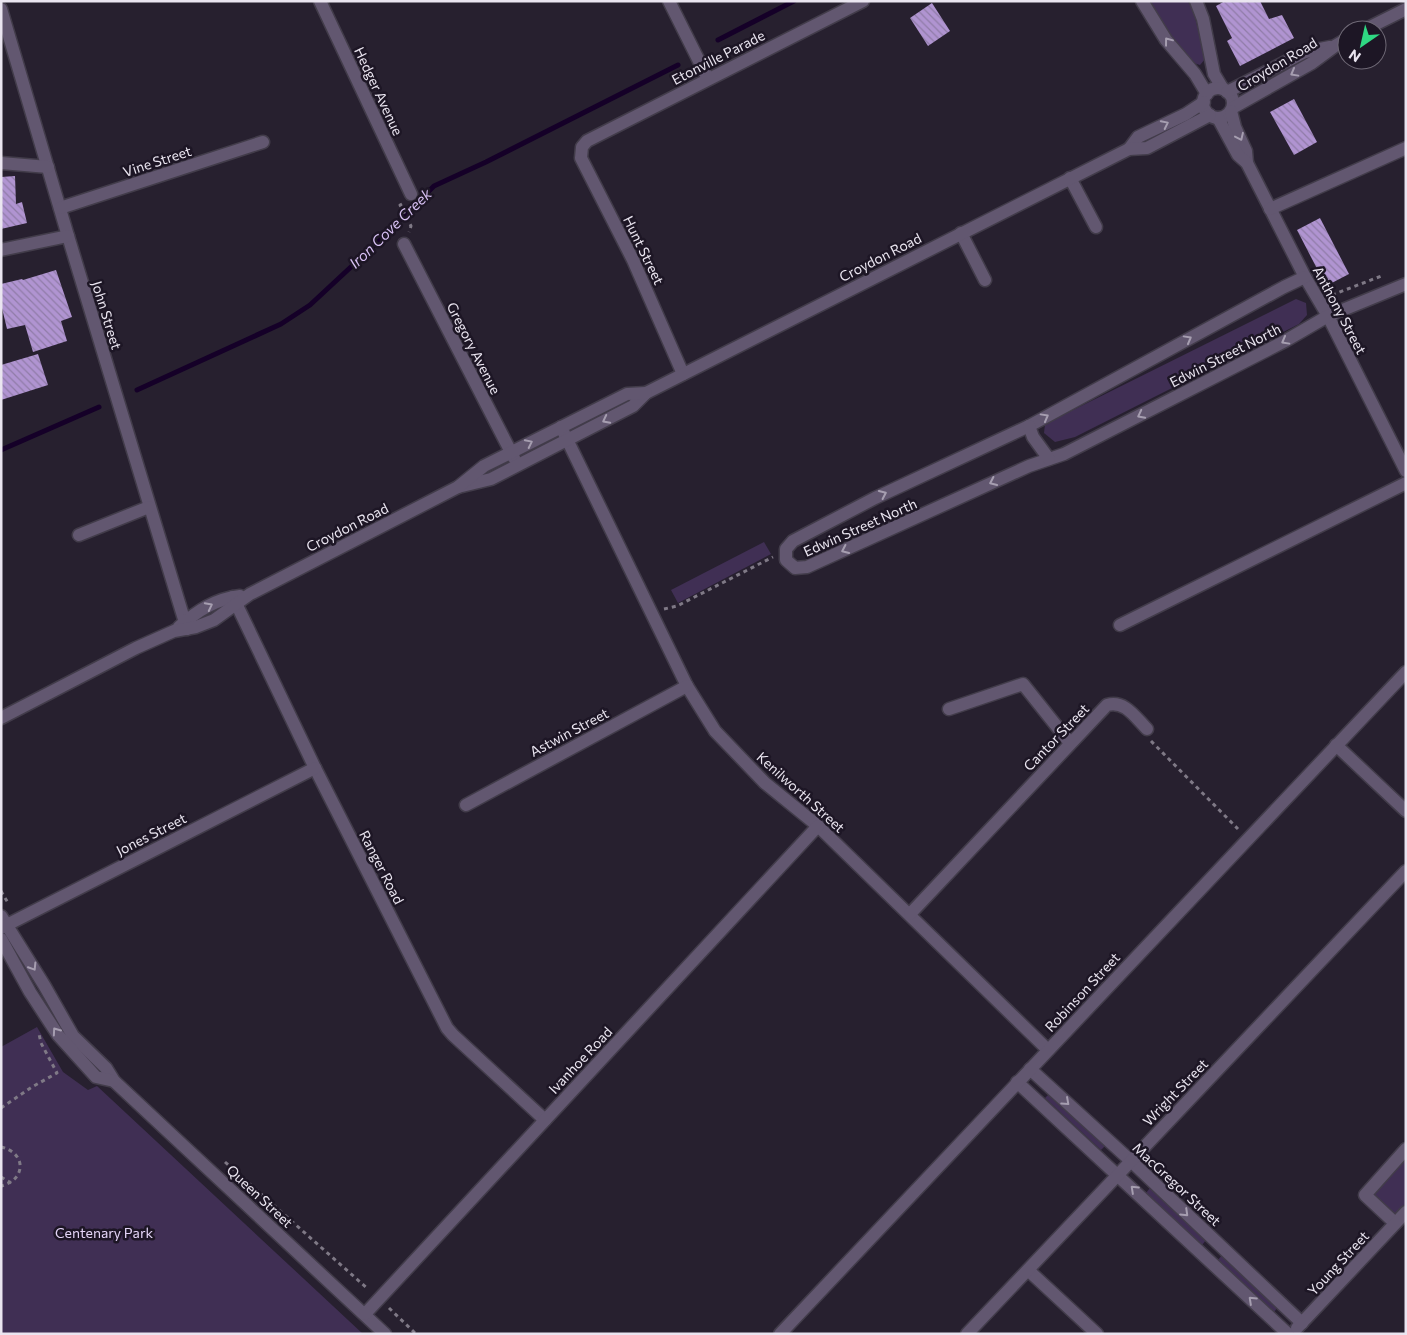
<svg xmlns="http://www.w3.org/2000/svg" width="1407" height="1335" font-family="Commissioner,sans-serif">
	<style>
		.green { fill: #402f54 }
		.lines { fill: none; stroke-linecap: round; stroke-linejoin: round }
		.stream { stroke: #150028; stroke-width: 5 }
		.building { fill: url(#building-back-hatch) }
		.minor-casing { stroke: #423c4a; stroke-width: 15 }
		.path { stroke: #7f7986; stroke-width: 3; stroke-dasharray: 4 4; stroke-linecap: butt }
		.minor { stroke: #625770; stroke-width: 12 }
		.oneway { stroke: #a69eb0 }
		.labels { text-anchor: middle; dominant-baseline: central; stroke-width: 5; stroke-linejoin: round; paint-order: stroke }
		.street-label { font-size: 14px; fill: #eae5f0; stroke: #1d1625 }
		.park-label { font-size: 14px; fill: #e4d5f7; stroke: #1d1625 }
		.water-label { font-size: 15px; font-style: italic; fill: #d7c0f3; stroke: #1d1625 }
	</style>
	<defs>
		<pattern id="building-back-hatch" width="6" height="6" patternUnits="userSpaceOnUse" patternTransform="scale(1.25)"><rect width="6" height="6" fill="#b094d1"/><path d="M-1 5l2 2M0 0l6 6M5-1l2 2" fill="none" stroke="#907ca8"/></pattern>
	</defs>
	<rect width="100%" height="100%" fill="#27202f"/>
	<g class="green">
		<path d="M 1149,1 L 1188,1 L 1194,13 L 1205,59 L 1200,65 C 1183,62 1157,17 1149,1 Z"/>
		<path d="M 1296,299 L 1306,303 L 1307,315 L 1299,324 L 1075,437 L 1055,442 L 1044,433 L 1045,424 Z"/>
		<path d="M 764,542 L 771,554 L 678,603 L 671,590 Z"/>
		<path d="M 37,1027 L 63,1072 L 88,1090 L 97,1086 L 363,1334 L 1,1334 L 1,1047 Z"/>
		<path d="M 1049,1094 L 1105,1146 L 1101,1150 L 1045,1098 Z"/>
		<path d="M 1406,1158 L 1406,1205 L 1395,1217 L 1371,1195 Z"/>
		<path d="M 1150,1188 L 1206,1240 L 1202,1245 L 1146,1193 Z"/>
		<path d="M 1222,1255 L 1278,1307 L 1274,1312 L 1218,1260 Z"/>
	</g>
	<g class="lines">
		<g class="stream">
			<path d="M 718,40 L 794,1"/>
			<path d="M 137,390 L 281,324 L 310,305 L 380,240 L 434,186 L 486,162 L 678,65"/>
			<path d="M 1,450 L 99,407"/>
		</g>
	</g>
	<g class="building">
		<path d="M 1225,1 L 1260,1 L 1269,19 L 1282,15 L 1294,38 L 1240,66 L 1227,41 L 1232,38 L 1216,6 Z"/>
		<path d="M 932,3 L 950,31 L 928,46 L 910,18 Z"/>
		<path d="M 1294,99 L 1317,142 L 1294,155 L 1270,112 Z"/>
		<path d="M 15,176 L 16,204 L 22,202 L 27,223 L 1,229 L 1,177 Z"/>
		<path d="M 1320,218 L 1349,274 L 1326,286 L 1297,230 Z"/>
		<path d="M 56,270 L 72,317 L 61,321 L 67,341 L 33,352 L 25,325 L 7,329 L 1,304 L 1,284 L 22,279 L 23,280 Z"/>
		<path d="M 38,354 L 48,385 L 1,400 L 1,365 Z"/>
	</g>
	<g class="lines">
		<defs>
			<g id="minor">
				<path d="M 320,1 L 411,194"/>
				<path d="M 669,1 L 708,79"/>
				<path d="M 1142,1 L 1166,40 L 1195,74 L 1207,94"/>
				<path d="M 1196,1 L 1203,19 L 1214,74 L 1223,89"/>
				<path d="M 1,9 L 68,236 L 187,629"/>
				<path d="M 1364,30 L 1406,9"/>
				<circle cx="1218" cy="103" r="15"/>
				<path d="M 1227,92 L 1305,52 L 1330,47"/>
				<path d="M 1234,107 L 1312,63 L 1335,46 L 1347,39"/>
				<path d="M 1231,111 L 1235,127 L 1246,151 L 1247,163"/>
				<path d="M 1218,118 L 1238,155 L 1247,163 L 1305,277 L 1328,316 L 1406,471"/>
				<path d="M 1129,149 L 1138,137 L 1186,114 L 1204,102"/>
				<path d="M 1,163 L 48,167"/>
				<path d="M 1070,178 L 1096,227"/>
				<path d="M 60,208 L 263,142"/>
				<path d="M 1270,209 L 1406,148"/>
				<path d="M 961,233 L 985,280"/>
				<path d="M 404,244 L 514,458"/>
				<path d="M 1,250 L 68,236"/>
				<path d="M 1305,277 L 1284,287 L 1029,426 L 875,498 L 793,541 L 786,549 L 786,560 L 795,568 L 807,567 L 1029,466 L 1064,454 L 1285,341 L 1328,316 L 1406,284"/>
				<path d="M 683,374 L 633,260 L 581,158 L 582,147 L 587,141 L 863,1"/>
				<path d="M 1029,426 L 1033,437 L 1049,459"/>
				<path d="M 561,427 L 687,686 L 715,731 L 765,783 L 818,826 L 1048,1050"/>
				<path d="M 458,487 L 491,479 L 633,406 L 646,393 L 1129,149 L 1147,148 L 1210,115"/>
				<path d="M 79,535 L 149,507"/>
				<path d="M 233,597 L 315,768 L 447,1028 L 453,1035 L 545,1120"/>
				<path d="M 1120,625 L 1406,483"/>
				<path d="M 179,627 C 197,611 215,599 240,596"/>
				<path d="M 949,709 L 1023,684 L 1070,743"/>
				<path d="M 1,718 L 136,648 L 174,631 L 196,627 L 214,620 L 250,594 L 458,487 L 484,466 L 627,394 L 646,393"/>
				<path d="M 1336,745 L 1406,811"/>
				<path d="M 466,805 L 687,686"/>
				<path d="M 910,914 L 1107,705 C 1125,700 1135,717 1147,729"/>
				<path d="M 1,916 L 44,985 L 73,1036 L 106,1068 L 114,1081 L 385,1334"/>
				<path d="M 1,928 L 315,768"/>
				<path d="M 1,939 L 30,992 L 58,1035 L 96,1077 L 114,1081"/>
				<path d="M 1030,1069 L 1131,1161 L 1302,1323"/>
				<path d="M 1017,1082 L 1288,1334"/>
				<path d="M 1395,1223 L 1365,1195 L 1406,1149"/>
				<path d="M 1028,1270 L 1097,1334"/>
				<path d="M 365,1314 L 818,826"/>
				<path d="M 1297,1328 L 1406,1212"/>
				<path d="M 780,1334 L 1406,672"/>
				<path d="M 967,1334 L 1406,871"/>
			</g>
		</defs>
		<use href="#minor" class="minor-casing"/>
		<g class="path">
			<path d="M 402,204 L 400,205 L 411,226 L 409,232"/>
			<path d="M 1332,295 L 1384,275"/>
			<path d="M 664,609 L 677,606 L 773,557"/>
			<path d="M 1151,741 L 1238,829"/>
			<path d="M 1,891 L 8,903"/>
			<path d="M 1,1108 L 32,1087 L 57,1073 L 41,1043 L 39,1034"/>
			<path d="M 1,1147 C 27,1153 26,1180 1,1186"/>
			<path d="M 225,1162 L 368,1289"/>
			<path d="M 1,1177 L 11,1183"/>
			<path d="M 389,1308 L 416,1334"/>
		</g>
		<use href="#minor" class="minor"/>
	</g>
	<defs><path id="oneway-chevron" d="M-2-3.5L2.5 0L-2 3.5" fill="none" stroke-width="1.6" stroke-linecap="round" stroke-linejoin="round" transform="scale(1.25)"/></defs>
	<g class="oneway">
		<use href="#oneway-chevron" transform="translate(1168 41) rotate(-127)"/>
		<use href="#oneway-chevron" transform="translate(1294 73) rotate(151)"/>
		<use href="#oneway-chevron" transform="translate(1165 124) rotate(-26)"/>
		<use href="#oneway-chevron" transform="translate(1240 137) rotate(65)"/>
		<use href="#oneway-chevron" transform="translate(1188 339) rotate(-29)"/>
		<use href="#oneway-chevron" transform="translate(1285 341) rotate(151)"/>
		<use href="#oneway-chevron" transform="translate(1141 415) rotate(153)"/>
		<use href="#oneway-chevron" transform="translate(1045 417) rotate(-29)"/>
		<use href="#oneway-chevron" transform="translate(606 420) rotate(153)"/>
		<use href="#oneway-chevron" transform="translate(529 443) rotate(-26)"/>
		<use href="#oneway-chevron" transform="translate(993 482) rotate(155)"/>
		<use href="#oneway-chevron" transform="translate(883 494) rotate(-25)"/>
		<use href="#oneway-chevron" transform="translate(845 550) rotate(155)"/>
		<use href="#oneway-chevron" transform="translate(209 606) rotate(-27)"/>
		<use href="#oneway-chevron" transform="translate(33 967) rotate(58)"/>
		<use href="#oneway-chevron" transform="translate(56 1031) rotate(-125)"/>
		<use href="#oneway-chevron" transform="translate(1066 1102) rotate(42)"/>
		<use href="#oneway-chevron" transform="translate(1134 1189) rotate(-137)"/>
		<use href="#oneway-chevron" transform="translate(1185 1213) rotate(44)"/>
		<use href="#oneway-chevron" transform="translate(1252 1300) rotate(-137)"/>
	</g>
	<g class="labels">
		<g class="street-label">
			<text transform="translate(718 57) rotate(-27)">Etonville Parade</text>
			<text transform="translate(1277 64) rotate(-31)">Croydon Road</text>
			<text transform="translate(379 91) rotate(65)">Hedger Avenue</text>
			<text transform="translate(157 161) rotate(-18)">Vine Street</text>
			<text transform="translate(644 250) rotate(64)">Hunt Street</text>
			<text transform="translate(880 257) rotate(-27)">Croydon Road</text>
			<text transform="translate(1340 310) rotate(62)">Anthony Street</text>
			<text transform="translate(107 315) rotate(73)">John Street</text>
			<text transform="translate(474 348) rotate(63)">Gregory Avenue</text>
			<text transform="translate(1225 355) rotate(-27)">Edwin Street North</text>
			<text transform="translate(347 527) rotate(-27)">Croydon Road</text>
			<text transform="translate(860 527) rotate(-24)">Edwin Street North</text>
			<text transform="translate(569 732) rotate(-28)">Astwin Street</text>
			<text transform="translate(1056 737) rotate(-46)">Cantor Street</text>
			<text transform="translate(801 792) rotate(42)">Kenilworth Street</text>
			<text transform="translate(151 834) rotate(-27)">Jones Street</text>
			<text transform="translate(382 867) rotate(63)">Ranger Road</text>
			<text transform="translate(1082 992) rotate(-47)">Robinson Street</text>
			<text transform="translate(580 1060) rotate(-47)">Ivanhoe Road</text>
			<text transform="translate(1175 1092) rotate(-46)">Wright Street</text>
			<text transform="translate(1177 1184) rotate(43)">MacGregor Street</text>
			<text transform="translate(260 1196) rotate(43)">Queen Street</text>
			<text transform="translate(1338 1263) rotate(-47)">Young Street</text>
		</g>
		<g class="park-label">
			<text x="104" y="1232">Centenary Park</text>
		</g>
		<g class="water-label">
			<text transform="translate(390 228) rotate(-44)">Iron Cove Creek</text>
		</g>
	</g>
	<rect width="1407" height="1335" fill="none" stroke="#eae5f0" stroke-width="5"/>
	<g transform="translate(1362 45) rotate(214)"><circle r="24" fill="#1d1625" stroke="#6f6976"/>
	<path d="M0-4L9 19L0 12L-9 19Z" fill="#2fd883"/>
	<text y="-8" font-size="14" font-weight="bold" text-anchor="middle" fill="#eae5f0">N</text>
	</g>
</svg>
